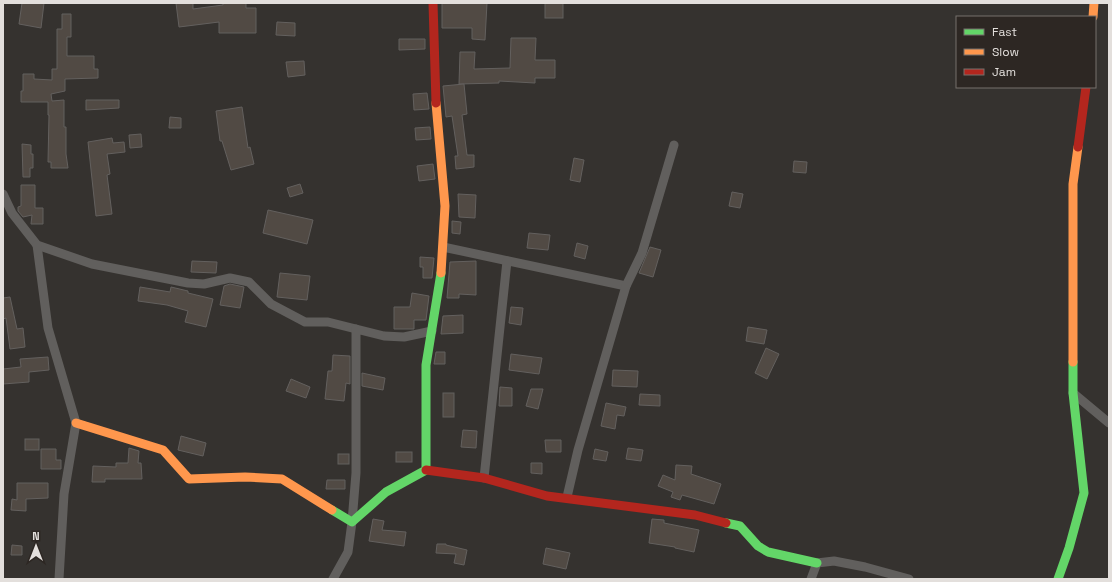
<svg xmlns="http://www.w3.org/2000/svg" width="1112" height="582" font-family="'Space Grotesk',sans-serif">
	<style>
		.building { fill: #514a44; stroke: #63605e }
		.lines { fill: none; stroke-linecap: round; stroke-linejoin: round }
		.street { stroke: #615f5d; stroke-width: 9 }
		.fast { stroke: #63d668; stroke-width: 9 }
		.slow { stroke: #ff974d; stroke-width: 9 }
		.jam { stroke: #b3261e; stroke-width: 9 }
	</style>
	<rect width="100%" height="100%" fill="#35322f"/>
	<g class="building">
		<path d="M 22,3 L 44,3 L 41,28 L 19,24 Z"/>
		<path d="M 176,3 L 193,3 L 193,9 L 223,5 L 223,3 L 246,3 L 246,8 L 256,8 L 256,33 L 219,33 L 219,22 L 179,27 Z"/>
		<path d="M 442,3 L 487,3 L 485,40 L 472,39 L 472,28 L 442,28 Z"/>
		<rect x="545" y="3" width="18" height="15"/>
		<path d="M 62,14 L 71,14 L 71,37 L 67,37 L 67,56 L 94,56 L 94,69 L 98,69 L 98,78 L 65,79 L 65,91 L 51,94 L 52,101 L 64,100 L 64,127 L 66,127 L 66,154 L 68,168 L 51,168 L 51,162 L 48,162 L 49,115 L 48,115 L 48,102 L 21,102 L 21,91 L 23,91 L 23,74 L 34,74 L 34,79 L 52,80 L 52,69 L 57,69 L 57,29 L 62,29 Z"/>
		<path d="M 277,22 L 295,23 L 295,36 L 276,35 Z"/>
		<path d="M 511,38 L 536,38 L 535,60 L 555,60 L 555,78 L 535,78 L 535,83 L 499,81 L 499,83 L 459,84 L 460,52 L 475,52 L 474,69 L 510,68 Z"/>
		<path d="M 399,39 L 425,39 L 425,49 L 399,50 Z"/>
		<path d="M 304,61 L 305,75 L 288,77 L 286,62 Z"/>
		<path d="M 464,84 L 467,114 L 462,115 L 467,155 L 474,155 L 474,167 L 456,169 L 455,156 L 458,156 L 452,116 L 446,117 L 443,86 Z"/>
		<path d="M 427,93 L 429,109 L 414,110 L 413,94 Z"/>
		<path d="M 86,100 L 119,100 L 119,108 L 86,110 Z"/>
		<path d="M 242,107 L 248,148 L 250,147 L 254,164 L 231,170 L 222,141 L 220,141 L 216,111 Z"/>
		<path d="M 170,117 L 181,118 L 181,128 L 169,128 Z"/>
		<path d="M 430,127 L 431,139 L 416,140 L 415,128 Z"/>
		<path d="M 141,134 L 142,147 L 130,148 L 129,135 Z"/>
		<path d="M 112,138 L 113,143 L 124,142 L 125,152 L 107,154 L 110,174 L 107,175 L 112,214 L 96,216 L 88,142 Z"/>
		<path d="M 22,144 L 31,145 L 31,154 L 33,154 L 33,168 L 30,168 L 30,177 L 23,177 Z"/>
		<path d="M 574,158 L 584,160 L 580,182 L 570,180 Z"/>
		<path d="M 794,161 L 807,162 L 806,173 L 793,172 Z"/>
		<path d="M 433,164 L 435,179 L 419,181 L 417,166 Z"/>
		<path d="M 300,184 L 303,193 L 290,197 L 287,188 Z"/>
		<path d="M 21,185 L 35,185 L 35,208 L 43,208 L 43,224 L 31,224 L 32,215 L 23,217 L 18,211 L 18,207 L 21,206 Z"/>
		<path d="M 732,192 L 743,194 L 740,208 L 729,206 Z"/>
		<path d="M 458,194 L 476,195 L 475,218 L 459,217 Z"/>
		<path d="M 268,210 L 313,220 L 307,244 L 263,233 Z"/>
		<path d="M 452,221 L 461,222 L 460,234 L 452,233 Z"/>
		<path d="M 529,233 L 550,235 L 548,250 L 527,248 Z"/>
		<path d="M 577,243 L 588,246 L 585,259 L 574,256 Z"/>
		<path d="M 650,247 L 661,250 L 653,277 L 639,273 Z"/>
		<path d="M 420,257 L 434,258 L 432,278 L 423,278 L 423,267 L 420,267 Z"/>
		<path d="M 192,261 L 217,262 L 216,273 L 191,272 Z"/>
		<path d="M 476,261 L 476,295 L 459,294 L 459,298 L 447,298 L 450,262 Z"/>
		<path d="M 280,273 L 310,276 L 307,300 L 277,297 Z"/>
		<path d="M 230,284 L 244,287 L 240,308 L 220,305 L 224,286 Z"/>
		<path d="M 140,287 L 170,292 L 171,287 L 188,291 L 188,293 L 213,299 L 206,327 L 185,322 L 188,311 L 167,305 L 138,301 Z"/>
		<path d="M 412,293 L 429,296 L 426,320 L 414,320 L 414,329 L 394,329 L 394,307 L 410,307 Z"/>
		<path d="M 10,297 L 17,329 L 23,328 L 25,347 L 10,349 L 6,318 L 3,319 L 3,298 Z"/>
		<path d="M 511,307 L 523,308 L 521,325 L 509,323 Z"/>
		<path d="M 463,315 L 463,333 L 441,334 L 443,316 Z"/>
		<path d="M 748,327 L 767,330 L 764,344 L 746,341 Z"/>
		<path d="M 766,348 L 779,354 L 767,379 L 755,373 Z"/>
		<path d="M 436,352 L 445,352 L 445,364 L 434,364 Z"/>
		<path d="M 511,354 L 542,358 L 539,374 L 509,370 Z"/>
		<path d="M 333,355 L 350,356 L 350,384 L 346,383 L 344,401 L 325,399 L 328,371 L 332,371 Z"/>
		<path d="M 48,357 L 49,370 L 29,372 L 29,382 L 3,384 L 3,369 L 21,367 L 20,359 Z"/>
		<path d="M 613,370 L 638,371 L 637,387 L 612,386 Z"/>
		<path d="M 362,373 L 385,378 L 383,390 L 362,386 Z"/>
		<path d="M 291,379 L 310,387 L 306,398 L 286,391 Z"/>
		<path d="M 500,387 L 512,388 L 512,406 L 499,406 Z"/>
		<path d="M 531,389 L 543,389 L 538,409 L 526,406 Z"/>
		<rect x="443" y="393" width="11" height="24"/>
		<path d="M 640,394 L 660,395 L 660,406 L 639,405 Z"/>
		<path d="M 606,403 L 626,407 L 624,416 L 617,415 L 615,429 L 601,426 Z"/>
		<path d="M 463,430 L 477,431 L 476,448 L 461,447 Z"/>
		<path d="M 181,436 L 206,443 L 203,456 L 178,450 Z"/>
		<rect x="25" y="439" width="14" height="11"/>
		<path d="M 545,440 L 561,440 L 561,452 L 546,452 Z"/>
		<path d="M 129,448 L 139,451 L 138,463 L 141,463 L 142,479 L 105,479 L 105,482 L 92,482 L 93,466 L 116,467 L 116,463 L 128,463 Z"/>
		<path d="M 628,448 L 643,450 L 641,461 L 626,459 Z"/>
		<path d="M 41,449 L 56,449 L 56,460 L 61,460 L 61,469 L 41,469 Z"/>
		<path d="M 595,449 L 608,452 L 606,461 L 593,459 Z"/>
		<rect x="396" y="452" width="16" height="10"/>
		<rect x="338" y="454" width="11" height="10"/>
		<path d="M 531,463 L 542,463 L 542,474 L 531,473 Z"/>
		<path d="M 676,465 L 692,466 L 691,474 L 721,484 L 714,504 L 682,495 L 680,500 L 671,497 L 673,492 L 658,486 L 663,475 L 675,480 Z"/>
		<path d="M 327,480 L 345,480 L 345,489 L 326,489 Z"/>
		<path d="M 17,483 L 48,483 L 48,498 L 26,499 L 26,511 L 11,510 L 12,499 L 17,500 Z"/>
		<path d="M 373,519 L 384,521 L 382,530 L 406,532 L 404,546 L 369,541 Z"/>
		<path d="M 652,519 L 664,520 L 664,523 L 699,530 L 694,552 L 675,548 L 675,547 L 649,543 Z"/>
		<path d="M 437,544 L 446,544 L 446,545 L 467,550 L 464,565 L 454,563 L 456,554 L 436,553 Z"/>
		<path d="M 12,545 L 22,546 L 22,555 L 11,555 Z"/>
		<path d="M 546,548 L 570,553 L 566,569 L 543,564 Z"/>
	</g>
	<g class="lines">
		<g class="street">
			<path d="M 3,194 L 12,213 L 37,245 L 92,264 L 188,283 L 204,284 L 230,278 L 249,282 L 271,304 L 305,322 L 328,322 L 356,329"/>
			<path d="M 37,245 L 48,328 L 76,423 L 64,494 L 59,579"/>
			<path d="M 443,247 L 626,286"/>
			<path d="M 1073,393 L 1109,423"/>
			<path d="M 484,478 L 507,261"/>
			<path d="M 567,497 L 578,450 L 626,286 L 642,253 L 674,145"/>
			<path d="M 333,579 L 348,552 L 352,522 L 356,473 L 356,329 L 384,336 L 404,337 L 432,331"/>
			<path d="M 811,579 L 817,563 L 834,561 L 865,567 L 909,579"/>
		</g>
		<g class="fast">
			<path d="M 332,510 L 352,522 L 386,492 L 426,470 L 426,365 L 441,273"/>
			<path d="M 726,523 L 740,526 L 758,546 L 768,552 L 817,563"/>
			<path d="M 1058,579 L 1069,548 L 1084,493 L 1073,393 L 1073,362"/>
		</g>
		<g class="slow">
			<path d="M 1093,17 L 1094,3"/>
			<path d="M 436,103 L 445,206 L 441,273"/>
			<path d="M 1073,362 L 1073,184 L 1078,147"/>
			<path d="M 76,423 L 163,450 L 189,479 L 245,477 L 282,479 L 332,510"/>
		</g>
		<g class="jam">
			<path d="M 433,3 L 436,103"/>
			<path d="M 1078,147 L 1086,87"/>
			<path d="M 426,470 L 484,478 L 547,496 L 695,515 L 726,523"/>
		</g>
	</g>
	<rect width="1112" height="582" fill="none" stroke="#e3dfdc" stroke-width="8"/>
	<rect x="956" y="16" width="140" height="72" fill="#2d2723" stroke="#76716d"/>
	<rect x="964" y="29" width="20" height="6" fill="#63d668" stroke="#76716d"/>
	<text x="992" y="36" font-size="12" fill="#e3dfdc">Fast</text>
	<rect x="964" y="49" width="20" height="6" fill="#ff974d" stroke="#76716d"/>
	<text x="992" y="56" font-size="12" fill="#e3dfdc">Slow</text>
	<rect x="964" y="69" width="20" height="6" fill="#b3261e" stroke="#76716d"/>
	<text x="992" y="76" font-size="12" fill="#e3dfdc">Jam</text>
	<g transform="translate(36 546)" stroke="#2d2723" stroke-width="3" paint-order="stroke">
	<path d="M0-3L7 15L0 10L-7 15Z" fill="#e3dfdc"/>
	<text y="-6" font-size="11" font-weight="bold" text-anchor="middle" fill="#e3dfdc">N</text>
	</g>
</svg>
